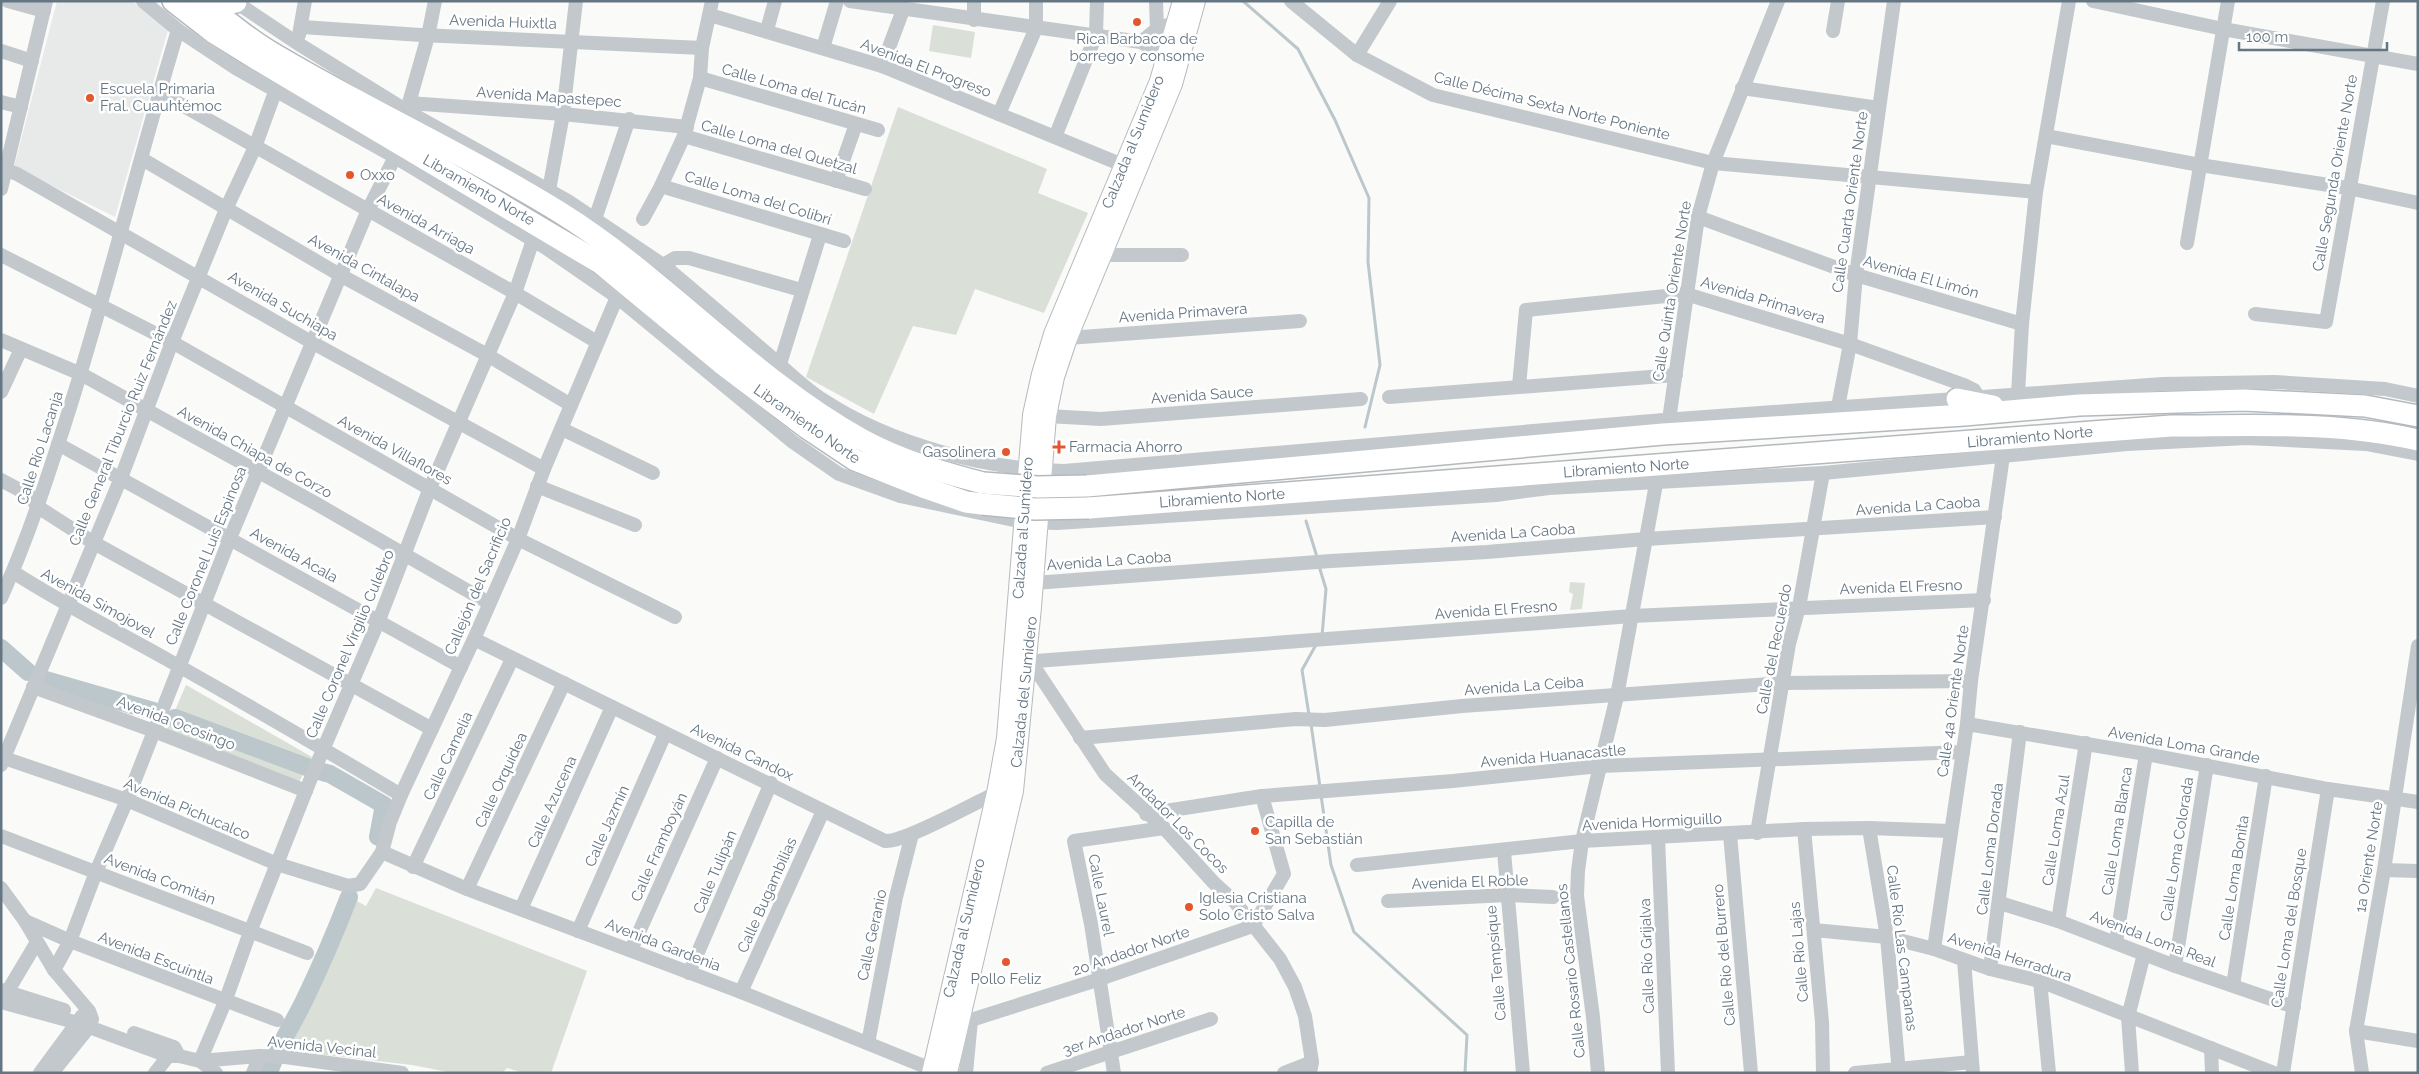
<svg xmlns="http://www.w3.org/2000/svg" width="2419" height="1074" font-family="Raleway,sans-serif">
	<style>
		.built { fill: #e8e9e9 }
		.green { fill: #dadfd7 }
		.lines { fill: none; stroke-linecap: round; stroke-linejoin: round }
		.stream { stroke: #bbc7cb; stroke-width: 3 }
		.river { stroke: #bbc7cb; stroke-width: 18 }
		.major-casing { stroke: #b5babe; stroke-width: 20 }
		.highway-casing { stroke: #b4b9bd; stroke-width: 24 }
		.minor { stroke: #c3c8cc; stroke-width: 14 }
		.major { stroke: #fff; stroke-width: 18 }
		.highway { stroke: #fff; stroke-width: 21 }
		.highway-bridge-casing { stroke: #b4b9bd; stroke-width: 24; stroke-linecap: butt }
		.highway-bridge { stroke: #fff; stroke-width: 21 }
		.poi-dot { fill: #e4572e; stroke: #fff; stroke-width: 2 }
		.labels { text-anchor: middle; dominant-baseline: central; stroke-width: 5; stroke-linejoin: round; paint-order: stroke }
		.street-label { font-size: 15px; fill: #657683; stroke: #fff }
		.poi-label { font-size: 15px; fill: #657683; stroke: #fff; text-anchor: start }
	</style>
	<rect width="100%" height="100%" fill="#fafaf8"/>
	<path class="built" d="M 57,1 L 132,1 L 168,30 L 115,217 L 14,167 Z"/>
	<g class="green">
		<path d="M 933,25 L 975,32 L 971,58 L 929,51 Z"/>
		<path d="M 898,107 L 1047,169 L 1038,193 L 1088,213 L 1044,313 L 975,289 L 956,335 L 913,326 L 874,414 L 806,377 Z"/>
		<path d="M 1570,582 L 1585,583 L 1582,609 L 1570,610 L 1573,594 L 1569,592 Z"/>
		<path d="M 186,685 L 312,757 L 299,782 L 166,731 Z"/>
		<path d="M 376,888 L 587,971 L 551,1073 L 524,1073 L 507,1068 L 502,1073 L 453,1073 L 412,1065 L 284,1050 L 351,898 L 366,906 Z"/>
	</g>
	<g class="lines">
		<g class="stream">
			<path d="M 1243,1 L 1298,49 L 1335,120 L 1369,198 L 1368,262 L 1380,365 L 1365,427"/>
			<path d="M 1306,521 L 1317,557"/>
			<path d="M 1319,566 L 1326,589 L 1322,636"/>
			<path d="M 1309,715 L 1302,670 L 1317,643"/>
			<path d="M 1311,724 L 1320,787"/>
			<path d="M 1321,795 L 1331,865 L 1354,932 L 1467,1035 L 1465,1073"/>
		</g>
		<g class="river">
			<path d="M 1,648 L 28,672"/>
			<path d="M 42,679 L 153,711"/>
			<path d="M 175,718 L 312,769 L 330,774 L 384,805 L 378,837"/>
			<path d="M 269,1073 C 277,1048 291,1027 303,1003 C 320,968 335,933 349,897"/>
		</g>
		<defs>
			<g id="major">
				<path d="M 931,1073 L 996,793 L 1006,738 L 1032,415 L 1041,374 L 1053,334 L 1159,81 L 1182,1"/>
				<path d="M 948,1073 L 1014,791 L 1032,607 L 1047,416 L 1055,377 L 1068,338 L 1173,84 L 1196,1"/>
			</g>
			<g id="highway">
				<path d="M 173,1 L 213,32 L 258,60 L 600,263 L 721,363 L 807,428 L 855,460 L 923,487 L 966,502 L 982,504"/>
				<path d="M 202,1 C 224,18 245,37 269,51 C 364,108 466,154 561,213 C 667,279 751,378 861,439 C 899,460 941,472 983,483"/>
				<path d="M 208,6 L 236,2"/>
				<path d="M 1957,399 L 1993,406"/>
				<path d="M 1087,486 L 1663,434 L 1964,415 L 2079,405 L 2244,400 L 2365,406 L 2418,416"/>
				<path d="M 1089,508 L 2171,426 C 2253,426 2337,421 2418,440"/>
			</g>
		</defs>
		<use href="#major" class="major-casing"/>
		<use href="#highway" class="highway-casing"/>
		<g class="minor">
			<path d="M 8,1 L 44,11"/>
			<path d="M 143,1 L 178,30 L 237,69 L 395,157 L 546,248 L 617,297 L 793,442 L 839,474 L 900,496 L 1024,522 L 1057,523 L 1496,495 L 1549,488 L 1823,473 L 2127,444 L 2247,438 L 2366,444 L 2418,454"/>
			<path d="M 234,1 L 297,43 L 407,111 L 568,201 L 663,265 C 699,295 735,326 770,356 C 787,371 804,388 823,400 C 890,444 984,469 1064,471 L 1664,420 L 2163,384 L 2275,382 L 2385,389 L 2418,396"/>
			<path d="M 850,1 L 1141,42 L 1166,57"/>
			<path d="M 974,1 L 974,20"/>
			<path d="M 1156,1 L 1157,29"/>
			<path d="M 1291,1 L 1357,55 L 1433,95 L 1713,163 L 2036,192"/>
			<path d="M 2093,1 L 2223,29 L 2418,64"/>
			<path d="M 710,15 L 882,66 L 1125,166"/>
			<path d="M 302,27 L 421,35 L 702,48"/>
			<path d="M 767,30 L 775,1"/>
			<path d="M 1833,31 L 1838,1"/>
			<path d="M 299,35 L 305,1"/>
			<path d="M 1141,42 L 1157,29 L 1176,22"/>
			<path d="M 823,48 L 837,1"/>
			<path d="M 1,51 L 32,61"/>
			<path d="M 1357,55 L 1390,1"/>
			<path d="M 882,66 L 903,10"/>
			<path d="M 700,78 L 878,130"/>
			<path d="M 1742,88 L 1879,108"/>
			<path d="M 159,92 L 515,293 L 597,342"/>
			<path d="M 1,102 L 21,107"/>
			<path d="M 409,103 L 563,114 L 687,127"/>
			<path d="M 407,110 L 428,36 L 435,1"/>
			<path d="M 999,114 L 1036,28 L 1036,1"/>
			<path d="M 684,136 L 865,189"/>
			<path d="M 2046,136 L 2200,165 L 2348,188 L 2418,203"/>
			<path d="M 1055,137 L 1096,35 L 1097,1"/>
			<path d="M 142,159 L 340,275 L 489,356 L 571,405"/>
			<path d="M 1,168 L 17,174 L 313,343 L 544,469"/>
			<path d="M 836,181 L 856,124"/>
			<path d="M 661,186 L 844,241"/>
			<path d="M 1,189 L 46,1"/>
			<path d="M 549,190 L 563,114 L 576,1"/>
			<path d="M 1698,217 L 1856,275 L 2022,324"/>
			<path d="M 595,219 L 629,119"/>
			<path d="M 643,219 L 661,186 L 684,136 L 700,78 L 702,48 L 712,1"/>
			<path d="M 2187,243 L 2228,1"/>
			<path d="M 1,255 L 172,342 L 518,539 L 675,617"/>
			<path d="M 1102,255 L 1182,255"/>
			<path d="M 663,265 L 675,258 L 689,258 L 801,290"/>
			<path d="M 2255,314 L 2326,322 L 2383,1"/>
			<path d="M 1068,338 L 1300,321"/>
			<path d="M 1,340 L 81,374 L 315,503 L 489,603"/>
			<path d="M 780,364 L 820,235"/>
			<path d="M 1519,386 L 1526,310 L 1686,294 L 1850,344 L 1964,385 L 1974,390 L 1979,398"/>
			<path d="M 1,392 L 21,349"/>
			<path d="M 2018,394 L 2022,324 L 2036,192 L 2069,1"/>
			<path d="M 1389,397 L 1676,375"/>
			<path d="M 1838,407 L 1850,344 L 1856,275 L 1894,1"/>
			<path d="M 1047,416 L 1101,419 L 1361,399"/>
			<path d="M 1669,420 L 1698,217 L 1713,163 L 1778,1"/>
			<path d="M 562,429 L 653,473"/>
			<path d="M 58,444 L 461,667"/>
			<path d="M 1,480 L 29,495 L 38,507 L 94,543 L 432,729"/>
			<path d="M 537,486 L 635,525"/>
			<path d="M 13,572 C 63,604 116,631 168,660 C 246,704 324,749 401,795"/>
			<path d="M 1034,583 L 1331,561 L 1487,552 L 1646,539 L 1995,517"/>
			<path d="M 1,598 C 27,541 46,482 65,423 C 107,293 138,161 178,30"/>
			<path d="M 474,639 L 885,841 C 903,843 975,803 996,793"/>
			<path d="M 1027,656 L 1105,774 L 1164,828 L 1214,883 L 1235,902 L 1280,959 L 1295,987 L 1305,1016 L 1312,1062 L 1310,1073"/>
			<path d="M 1018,657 L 1027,655 L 1036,661 L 1632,616 L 1984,600"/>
			<path d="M 33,687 L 154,731 L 306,791"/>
			<path d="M 1967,724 L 2146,754 L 2328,789 L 2418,802"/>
			<path d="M 1080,738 L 1296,719 L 1325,720 L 1462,706 L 1783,683 L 1971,681"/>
			<path d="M 1,757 L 127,800 L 277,864 L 348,886 L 360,884 L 382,852 L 390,822 L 401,795 L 474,639 L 518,539 L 544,469 L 617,297"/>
			<path d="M 1,765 L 121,478 L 172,342 L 227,207 L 255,147 L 275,92"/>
			<path d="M 1146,814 L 1262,796 L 1453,781 L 1600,766 L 1963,752"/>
			<path d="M 1869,828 L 1887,937 L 1899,1073"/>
			<path d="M 1804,829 L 1822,1022 L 1823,1073"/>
			<path d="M 1757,833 L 1789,644 L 1799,607 L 1823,473"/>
			<path d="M 1730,834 L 1751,1073"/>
			<path d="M 1,836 L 307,953"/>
			<path d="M 1658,838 L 1668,1073"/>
			<path d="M 1504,851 L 1523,1073"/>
			<path d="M 382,852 L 467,889 L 741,992 L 931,1069"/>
			<path d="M 1357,865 L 1582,841 L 1804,829 L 1869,828 L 1950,831"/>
			<path d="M 413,867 L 512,659"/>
			<path d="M 2384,870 L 2418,871"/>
			<path d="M 1,888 L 25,921 L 54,970 L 89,1011 L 92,1019 L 89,1027 L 52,1073"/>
			<path d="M 467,889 L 564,683"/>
			<path d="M 1388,901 L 1507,895 L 1553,897"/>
			<path d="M 2000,903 L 2058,921 L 2175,966 L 2294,1007"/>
			<path d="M 521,909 L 612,707"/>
			<path d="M 25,921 L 70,941 L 277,1020"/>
			<path d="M 2058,921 L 2086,743"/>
			<path d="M 1814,930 L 1887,937 L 1934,949 L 1990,969 L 2040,981 L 2274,1073"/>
			<path d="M 578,931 L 665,734"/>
			<path d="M 2116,942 L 2146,754"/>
			<path d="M 1934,949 L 1967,724 L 1971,681 L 2003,456"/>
			<path d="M 631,950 L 717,758"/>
			<path d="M 1964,960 L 1973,1073"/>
			<path d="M 2175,966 L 2207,765"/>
			<path d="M 1990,969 L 2020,732"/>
			<path d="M 54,970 L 70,941 L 96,872 L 127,800 L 230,538 L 368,210 L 395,157"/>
			<path d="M 689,973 L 771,783"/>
			<path d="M 2040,981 L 2049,1073"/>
			<path d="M 2233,985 L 2266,776"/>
			<path d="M 1,990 L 64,1010"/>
			<path d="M 741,992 L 823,811"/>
			<path d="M 3,999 L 37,942"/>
			<path d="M 1,1002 L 78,1023 L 168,1056 L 179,1056 L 200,1061 L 260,1056 L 285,1057 L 402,1073"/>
			<path d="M 962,1019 L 971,1020 L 1100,979 L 1253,926 L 1284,874 L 1262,796"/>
			<path d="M 2356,1031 L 2418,1041"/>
			<path d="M 134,1033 L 174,1047 L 179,1056"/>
			<path d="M 868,1043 L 896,897 L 912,834"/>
			<path d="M 2211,1048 L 2212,1073"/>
			<path d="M 40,1073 L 82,1016"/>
			<path d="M 155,1073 L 173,1050"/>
			<path d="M 216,1073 L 200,1061 L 225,1002 L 250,932 L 313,773 L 379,620 L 430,488 L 515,293 L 533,240"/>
			<path d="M 253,1073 L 260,1056"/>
			<path d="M 966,1073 L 971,1020"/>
			<path d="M 1047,1073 L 1211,1019"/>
			<path d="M 1114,1073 L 1091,924 L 1074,841 L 1164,828"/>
			<path d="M 1284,1073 L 1312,1062"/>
			<path d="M 1598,1073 L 1593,1017 L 1577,896 L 1578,871 L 1582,841 L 1617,696 L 1656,484"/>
			<path d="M 1855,1073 L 1972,1062"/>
			<path d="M 2132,1073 L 2128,1017 L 2144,954"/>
			<path d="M 2283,1073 L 2328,789"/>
			<path d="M 2362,1073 L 2356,1031 L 2384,870 L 2418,646"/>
		</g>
		<use href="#major" class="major"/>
		<use href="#highway" class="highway"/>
		<defs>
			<g id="highway-bridge">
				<path d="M 983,483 L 1038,487 L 1087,486"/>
				<path d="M 982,504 L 1035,509 L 1089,508"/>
			</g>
		</defs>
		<use href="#highway-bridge" class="highway-bridge-casing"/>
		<use href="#highway-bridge" class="highway-bridge"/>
	</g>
	<g class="poi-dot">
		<circle cx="1137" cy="22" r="5"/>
		<circle cx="90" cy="98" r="5"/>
		<circle cx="350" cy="175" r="5"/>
		<path d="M1056.5 439.5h5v5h5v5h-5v5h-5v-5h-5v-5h5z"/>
		<circle cx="1006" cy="452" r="5"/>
		<circle cx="1255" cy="831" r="5"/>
		<circle cx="1189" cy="907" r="5"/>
		<circle cx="1006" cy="962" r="5"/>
	</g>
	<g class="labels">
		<g class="street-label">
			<text transform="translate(503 22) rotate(2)">Avenida Huixtla</text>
			<text transform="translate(926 68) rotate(21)">Avenida El Progreso</text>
			<text transform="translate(794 89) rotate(16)">Calle Loma del Tucán</text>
			<text transform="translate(549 97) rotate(4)">Avenida Mapastepec</text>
			<text transform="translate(1552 106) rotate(14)">Calle Décima Sexta Norte Poniente</text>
			<text transform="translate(1133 142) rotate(-68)">Calzada al Sumidero</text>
			<text transform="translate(779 147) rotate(16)">Calle Loma del Quetzal</text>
			<text transform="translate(2335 173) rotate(-80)">Calle Segunda Oriente Norte</text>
			<text transform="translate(479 190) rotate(30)">Libramiento Norte</text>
			<text transform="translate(758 198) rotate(17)">Calle Loma del Colibrí</text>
			<text transform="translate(1850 202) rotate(-82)">Calle Cuarta Oriente Norte</text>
			<text transform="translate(426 224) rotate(29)">Avenida Arriaga</text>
			<text transform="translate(364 268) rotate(29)">Avenida Cintalapa</text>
			<text transform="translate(1921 277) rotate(16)">Avenida El Limón</text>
			<text transform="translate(1672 291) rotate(-81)">Calle Quinta Oriente Norte</text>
			<text transform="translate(1763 300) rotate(17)">Avenida Primavera</text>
			<text transform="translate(283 306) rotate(30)">Avenida Suchiapa</text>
			<text transform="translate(1183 313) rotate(-4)">Avenida Primavera</text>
			<text transform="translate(1202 395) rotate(-4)">Avenida Sauce</text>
			<text transform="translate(123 423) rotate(-68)">Calle General Tiburcio Ruiz Fernández</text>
			<text transform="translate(807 424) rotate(35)">Libramiento Norte</text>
			<text transform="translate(2030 437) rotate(-5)">Libramiento Norte</text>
			<text transform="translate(40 448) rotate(-72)">Calle Río Lacanja</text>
			<text transform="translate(395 450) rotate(29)">Avenida Villaflores</text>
			<text transform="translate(255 452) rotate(29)">Avenida Chiapa de Corzo</text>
			<text transform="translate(1626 468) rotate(-4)">Libramiento Norte</text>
			<text transform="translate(1222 498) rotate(-4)">Libramiento Norte</text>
			<text transform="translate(1918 506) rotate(-4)">Avenida La Caoba</text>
			<text transform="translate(1023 528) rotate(-86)">Calzada al Sumidero</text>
			<text transform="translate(1513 533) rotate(-4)">Avenida La Caoba</text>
			<text transform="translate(294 555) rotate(29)">Avenida Acala</text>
			<text transform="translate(206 556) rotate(-68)">Calle Coronel Luis Espinosa</text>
			<text transform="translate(1109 561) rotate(-4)">Avenida La Caoba</text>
			<text transform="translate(478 586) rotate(-67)">Callejón del Sacrificio</text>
			<text transform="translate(1901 587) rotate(-2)">Avenida El Fresno</text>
			<text transform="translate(98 603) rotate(29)">Avenida Simojovel</text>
			<text transform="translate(1496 610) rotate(-4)">Avenida El Fresno</text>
			<text transform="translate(350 644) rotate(-67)">Calle Coronel Virgilio Culebro</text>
			<text transform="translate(1774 649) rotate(-79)">Calle del Recuerdo</text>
			<text transform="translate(1524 686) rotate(-4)">Avenida La Ceiba</text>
			<text transform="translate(1024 692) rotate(-84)">Calzada del Sumidero</text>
			<text transform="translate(1953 701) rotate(-82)">Calle 4a Oriente Norte</text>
			<text transform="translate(176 723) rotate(21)">Avenida Ocosingo</text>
			<text transform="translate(2184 745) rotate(10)">Avenida Loma Grande</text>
			<text transform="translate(742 752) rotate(26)">Avenida Candox</text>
			<text transform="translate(448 756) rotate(-65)">Calle Camelia</text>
			<text transform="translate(1553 756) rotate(-5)">Avenida Huanacastle</text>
			<text transform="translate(501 780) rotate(-65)">Calle Orquídea</text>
			<text transform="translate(552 802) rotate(-66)">Calle Azucena</text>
			<text transform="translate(187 809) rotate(23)">Avenida Pichucalco</text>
			<text transform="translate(1652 822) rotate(-3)">Avenida Hormiguillo</text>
			<text transform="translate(1178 823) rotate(45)">Andador Los Cocos</text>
			<text transform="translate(607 826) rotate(-66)">Calle Jazmín</text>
			<text transform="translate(2056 830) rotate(-81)">Calle Loma Azul</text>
			<text transform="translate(2117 831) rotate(-81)">Calle Loma Blanca</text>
			<text transform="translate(659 847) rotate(-66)">Calle Framboyán</text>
			<text transform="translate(1990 849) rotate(-83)">Calle Loma Dorada</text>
			<text transform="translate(2177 849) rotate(-81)">Calle Loma Colorada</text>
			<text transform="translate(2369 857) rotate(-81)">1a Oriente Norte</text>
			<text transform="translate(715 872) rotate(-67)">Calle Tulipán</text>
			<text transform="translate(2234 878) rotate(-81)">Calle Loma Bonita</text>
			<text transform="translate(160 879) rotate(21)">Avenida Comitán</text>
			<text transform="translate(1470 882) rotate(-2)">Avenida El Roble</text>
			<text transform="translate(767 895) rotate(-66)">Calle Bugambilias</text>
			<text transform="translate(1101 895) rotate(79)">Calle Laurel</text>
			<text transform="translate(964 928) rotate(-77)">Calzada al Sumidero</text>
			<text transform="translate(2289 928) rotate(-81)">Calle Loma del Bosque</text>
			<text transform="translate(872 935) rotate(-78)">Calle Geranio</text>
			<text transform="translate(2153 939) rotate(21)">Avenida Loma Real</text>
			<text transform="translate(663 945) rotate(21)">Avenida Gardenia</text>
			<text transform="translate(1902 948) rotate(83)">Calle Río Las Campanas</text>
			<text transform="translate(1131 951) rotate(-19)">2o Andador Norte</text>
			<text transform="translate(1799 952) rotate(-95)">Calle Río Lajas</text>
			<text transform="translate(1724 955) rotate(-95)">Calle Río del Burrero</text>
			<text transform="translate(1647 956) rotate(-92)">Calle Río Grijalva</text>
			<text transform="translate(2010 957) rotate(18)">Avenida Herradura</text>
			<text transform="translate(156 958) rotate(21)">Avenida Escuintla</text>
			<text transform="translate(1496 963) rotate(-95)">Calle Tempsique</text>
			<text transform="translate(1571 971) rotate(-96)">Calle Rosario Castellanos</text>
			<text transform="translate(1124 1031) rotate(-18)">3er Andador Norte</text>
			<text transform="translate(322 1047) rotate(6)">Avenida Vecinal</text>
		</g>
		<g class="poi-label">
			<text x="1137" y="39" text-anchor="middle">Rica Barbacoa de<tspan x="1137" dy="17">borrego y consome</tspan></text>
			<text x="100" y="89">Escuela Primaria<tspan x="100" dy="17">Fral. Cuauhtémoc</tspan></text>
			<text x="360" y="175">Oxxo</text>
			<text x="1069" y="447">Farmacia Ahorro</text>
			<text x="996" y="452" text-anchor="end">Gasolinera</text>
			<text x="1265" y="822">Capilla de<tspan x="1265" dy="17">San Sebastián</tspan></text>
			<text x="1199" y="898">Iglesia Cristiana<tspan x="1199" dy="17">Solo Cristo Salva</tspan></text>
			<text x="1006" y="979" text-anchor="middle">Pollo Feliz</text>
		</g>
	</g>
	<rect width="2419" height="1074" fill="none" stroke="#657683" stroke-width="5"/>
	<path d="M2239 42v8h148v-8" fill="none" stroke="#657683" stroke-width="2.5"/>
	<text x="2246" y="42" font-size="15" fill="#657683" stroke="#ffffff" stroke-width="4" paint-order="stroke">100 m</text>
</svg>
